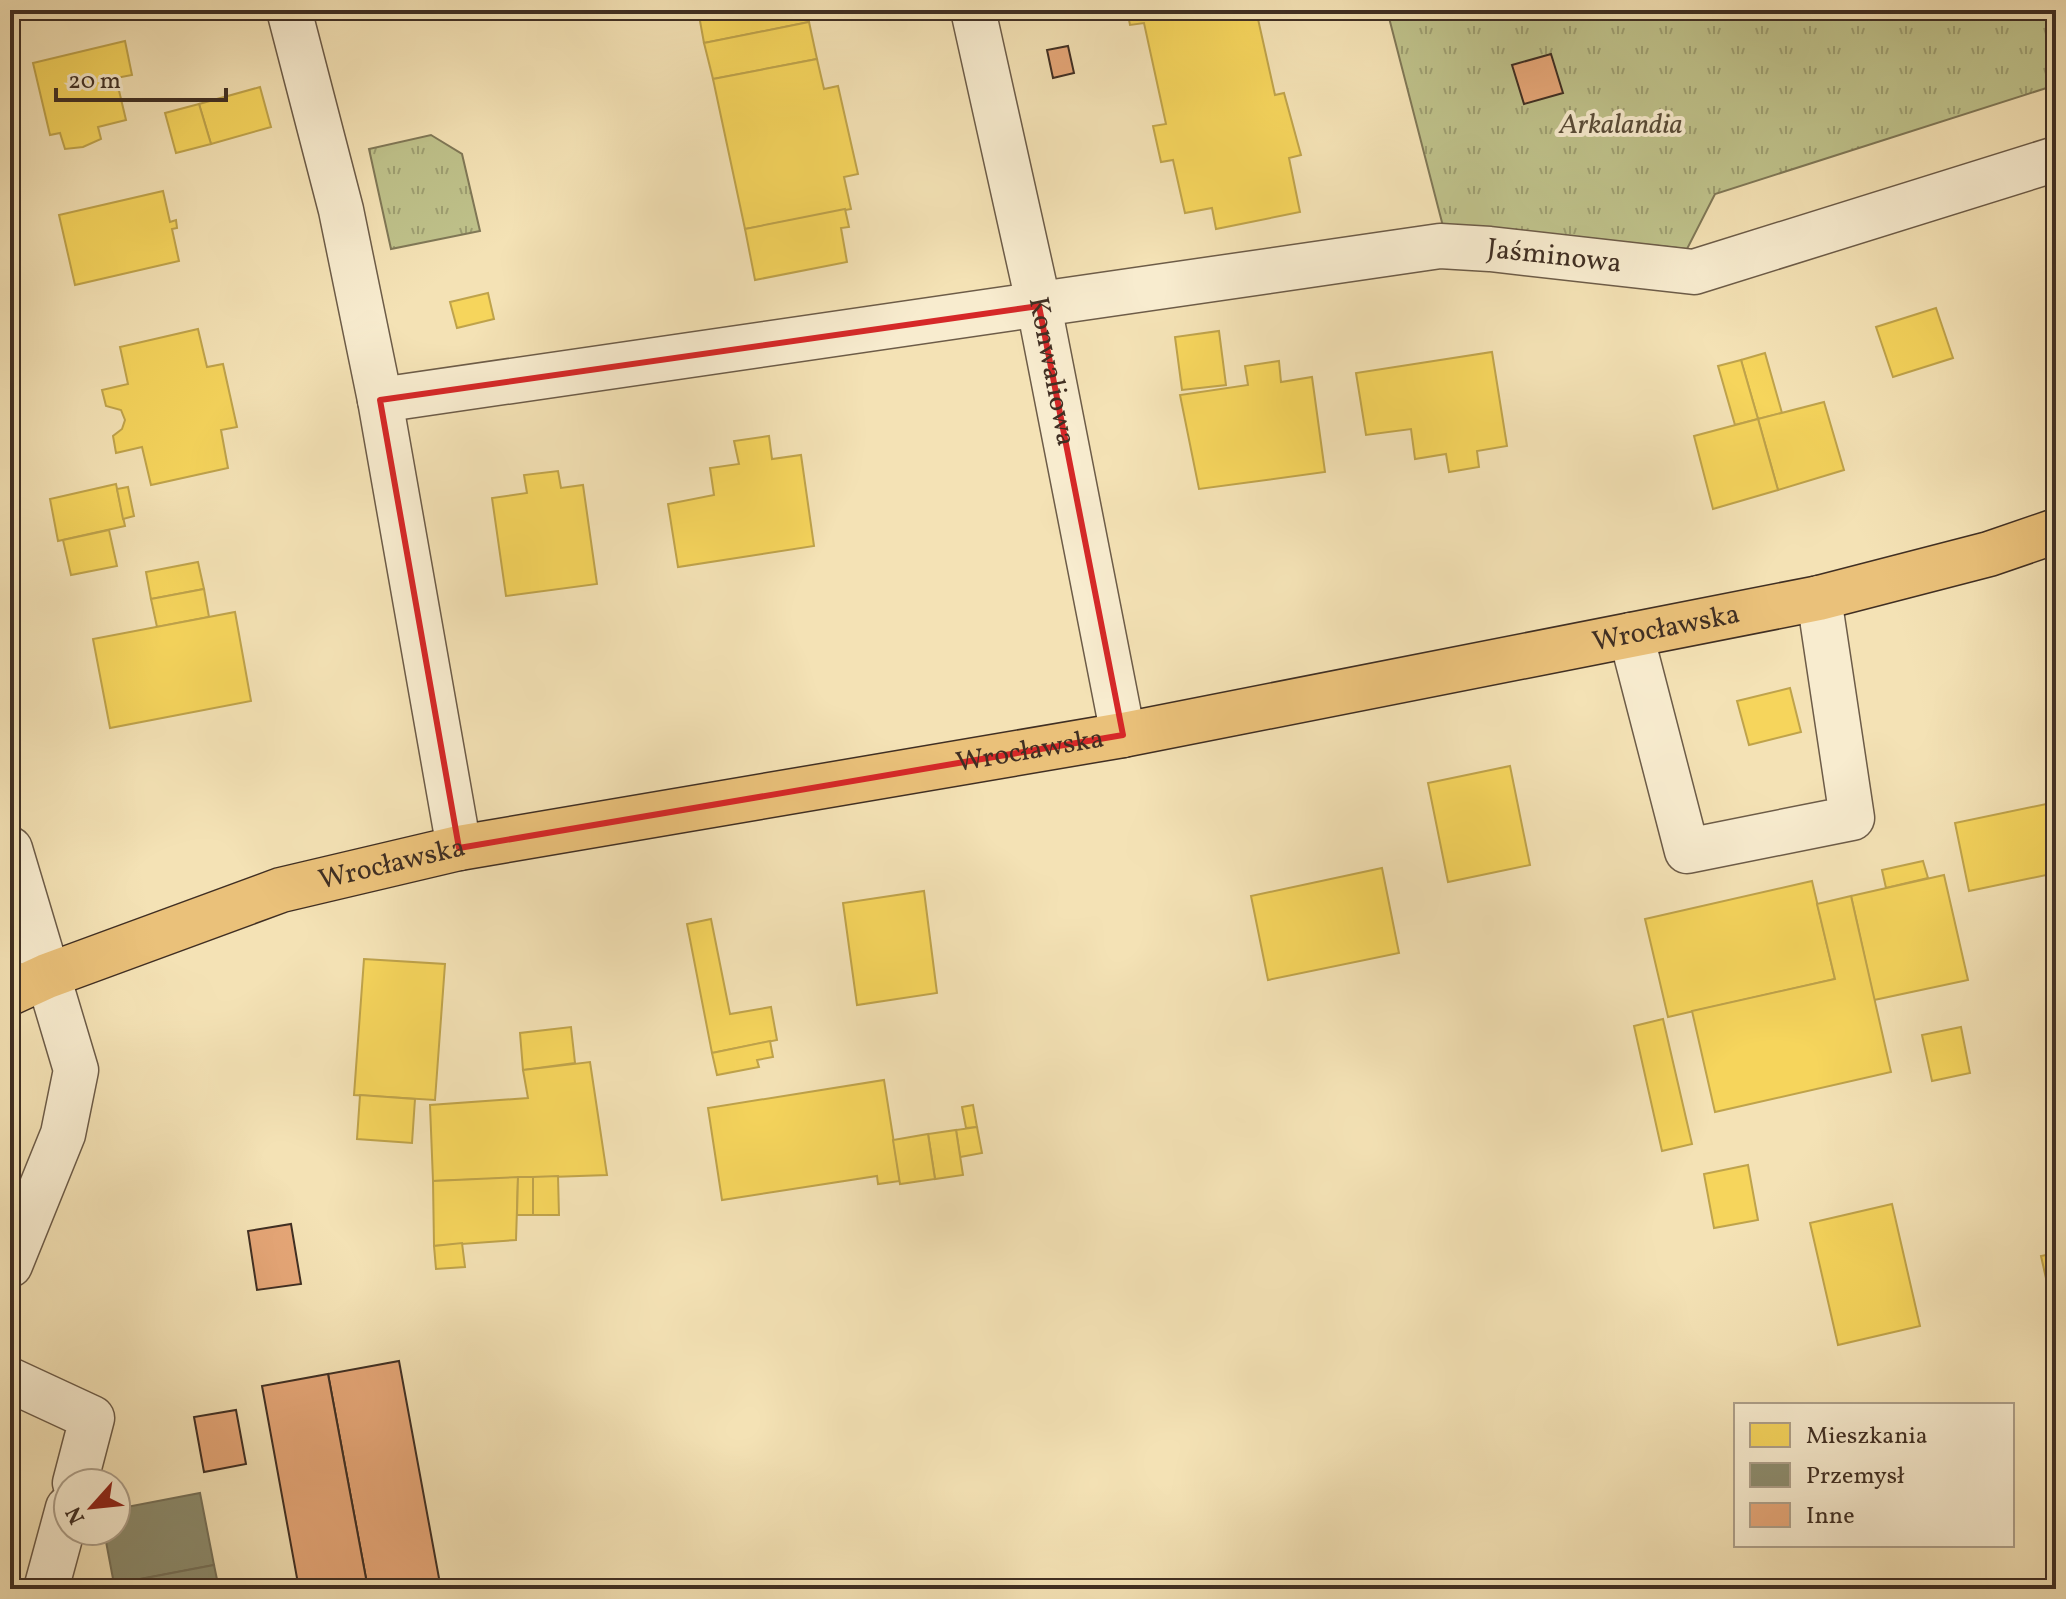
<svg xmlns="http://www.w3.org/2000/svg" width="2066" height="1599" font-family="Vollkorn,serif">
	<style>
		.park { fill: url(#park-tufts); stroke: #807857; stroke-width: 2 }
		.homes { fill: #f6d55c; stroke: #bfa34b; stroke-width: 2 }
		.industry { fill: #8c8c6e; stroke: #757058; stroke-width: 2 }
		.building { fill: #e6a778; stroke: #402f23; stroke-width: 2 }
		.lines { fill: none; stroke-linecap: round; stroke-linejoin: round }
		.minor-casing { stroke: #6d5c48; stroke-width: 47 }
		.major-casing { stroke: #402f23; stroke-width: 47 }
		.minor { stroke: #f8eccf; stroke-width: 44 }
		.major { stroke: #eac17a; stroke-width: 44 }
		.marked { fill: none; stroke: #d62828; stroke-width: 6; stroke-linejoin: round }
		.labels { text-anchor: middle; dominant-baseline: central; stroke-width: 8; stroke-linejoin: round; paint-order: stroke }
		.park-label { font-size: 28px; font-style: italic; fill: #594c38; stroke: #f8eccf }
		.street-label { font-size: 28px; fill: #402f23; stroke: #f8eccf }
	</style>
	<defs>
		<pattern id="park-tufts" width="24" height="20" patternUnits="userSpaceOnUse" patternTransform="scale(2)"><rect width="24" height="20" fill="#bfc28b"/><path d="M3 7l-1-3M5 7V3M7 7l1-3M15 17l-1-3M17 17v-4M19 17l1-3" fill="none" stroke="#9d9e71"/></pattern>
	</defs>
	<rect width="100%" height="100%" fill="#f4e2b5"/>
	<filter id="stains"><feTurbulence type="fractalNoise" baseFrequency=".0025" numOctaves="4"/><feColorMatrix values="0 0 0 0 .2 0 0 0 0 .09 0 0 0 0 .02 0 0 0 .5 -.17"/></filter>
	<radialGradient id="worn" r=".72"><stop offset=".6" stop-color="#630" stop-opacity="0"/><stop offset="1" stop-color="#630" stop-opacity=".3"/></radialGradient>
	<g class="park">
		<path d="M 1387,10 L 2056,10 L 2056,85 L 1715,194 L 1687,249 L 1504,229 L 1445,234 Z"/>
		<path d="M 431,135 L 462,154 L 480,231 L 391,249 L 369,149 Z"/>
	</g>
	<g class="homes">
		<path d="M 698,10 L 806,10 L 809,22 L 704,43 Z"/>
		<path d="M 1127,10 L 1256,10 L 1275,95 L 1284,93 L 1301,155 L 1289,158 L 1300,212 L 1216,229 L 1212,208 L 1185,213 L 1173,160 L 1161,162 L 1153,126 L 1166,124 L 1144,23 L 1130,25 Z"/>
		<path d="M 809,22 L 817,59 L 713,79 L 704,43 Z"/>
		<path d="M 125,41 L 132,75 L 116,78 L 126,120 L 98,127 L 101,139 L 83,147 L 65,149 L 60,133 L 50,135 L 33,63 Z"/>
		<path d="M 817,59 L 824,89 L 838,86 L 858,174 L 844,177 L 851,209 L 745,229 L 713,79 Z"/>
		<path d="M 260,87 L 271,127 L 211,144 L 199,104 Z"/>
		<path d="M 199,104 L 211,144 L 176,153 L 165,113 Z"/>
		<path d="M 163,191 L 170,222 L 176,220 L 177,228 L 172,229 L 179,261 L 75,285 L 59,215 Z"/>
		<path d="M 845,209 L 849,227 L 841,228 L 847,262 L 755,280 L 745,229 Z"/>
		<path d="M 488,293 L 494,319 L 457,328 L 450,302 Z"/>
		<path d="M 1936,308 L 1953,358 L 1893,377 L 1876,327 Z"/>
		<path d="M 198,329 L 207,367 L 223,364 L 237,427 L 221,430 L 228,468 L 151,485 L 142,447 L 116,453 L 113,436 L 122,429 L 125,420 L 121,410 L 106,406 L 102,390 L 128,384 L 120,347 Z"/>
		<path d="M 1219,331 L 1226,385 L 1182,390 L 1175,337 Z"/>
		<path d="M 1492,352 L 1507,446 L 1477,451 L 1479,467 L 1449,472 L 1446,454 L 1415,459 L 1411,429 L 1366,435 L 1356,373 Z"/>
		<path d="M 1765,353 L 1782,413 L 1758,419 L 1741,360 Z"/>
		<path d="M 1741,360 L 1758,419 L 1735,425 L 1718,366 Z"/>
		<path d="M 1279,361 L 1281,382 L 1312,377 L 1325,472 L 1199,489 L 1180,395 L 1248,385 L 1245,366 Z"/>
		<path d="M 1824,402 L 1844,470 L 1778,490 L 1758,419 Z"/>
		<path d="M 1758,419 L 1778,490 L 1713,509 L 1694,436 Z"/>
		<path d="M 769,436 L 772,459 L 801,455 L 814,546 L 678,567 L 668,504 L 714,495 L 710,468 L 739,464 L 734,441 Z"/>
		<path d="M 558,471 L 561,488 L 583,485 L 597,584 L 506,596 L 492,498 L 527,493 L 524,475 Z"/>
		<path d="M 116,484 L 125,526 L 58,541 L 50,499 Z"/>
		<path d="M 128,487 L 134,516 L 123,519 L 117,489 Z"/>
		<path d="M 109,530 L 117,566 L 71,575 L 63,540 Z"/>
		<path d="M 198,562 L 204,589 L 151,599 L 146,572 Z"/>
		<path d="M 204,589 L 209,617 L 157,627 L 151,599 Z"/>
		<path d="M 235,612 L 251,701 L 110,728 L 93,639 Z"/>
		<path d="M 1790,688 L 1801,732 L 1749,745 L 1737,701 Z"/>
		<path d="M 1510,766 L 1530,865 L 1448,882 L 1428,783 Z"/>
		<path d="M 2056,802 L 2056,873 L 1969,891 L 1955,823 Z"/>
		<path d="M 1923,861 L 1928,878 L 1886,888 L 1882,870 Z"/>
		<path d="M 1382,868 L 1399,953 L 1268,980 L 1251,896 Z"/>
		<path d="M 1944,875 L 1968,980 L 1874,1000 L 1851,896 Z"/>
		<path d="M 1812,881 L 1835,979 L 1668,1017 L 1645,919 Z"/>
		<path d="M 924,891 L 937,993 L 857,1005 L 843,903 Z"/>
		<path d="M 1851,896 L 1891,1072 L 1715,1112 L 1692,1011 L 1835,979 L 1817,904 Z"/>
		<path d="M 711,919 L 730,1014 L 771,1007 L 777,1040 L 712,1053 L 687,924 Z"/>
		<path d="M 364,959 L 445,964 L 435,1100 L 354,1095 Z"/>
		<path d="M 1663,1019 L 1692,1144 L 1662,1151 L 1634,1026 Z"/>
		<path d="M 571,1027 L 575,1063 L 523,1070 L 520,1033 Z"/>
		<path d="M 1961,1027 L 1970,1073 L 1932,1081 L 1922,1035 Z"/>
		<path d="M 770,1041 L 773,1057 L 757,1060 L 759,1067 L 717,1075 L 712,1053 Z"/>
		<path d="M 590,1062 L 607,1175 L 433,1181 L 430,1105 L 528,1098 L 523,1070 Z"/>
		<path d="M 884,1080 L 900,1181 L 878,1184 L 877,1176 L 722,1200 L 708,1108 Z"/>
		<path d="M 360,1095 L 415,1099 L 412,1143 L 357,1139 Z"/>
		<path d="M 973,1105 L 977,1127 L 966,1128 L 962,1107 Z"/>
		<path d="M 977,1127 L 982,1153 L 960,1157 L 956,1130 Z"/>
		<path d="M 956,1130 L 963,1175 L 935,1179 L 928,1134 Z"/>
		<path d="M 928,1134 L 935,1179 L 900,1184 L 893,1140 Z"/>
		<path d="M 1748,1165 L 1758,1220 L 1714,1228 L 1704,1174 Z"/>
		<path d="M 558,1176 L 559,1215 L 533,1215 L 533,1177 Z"/>
		<path d="M 518,1177 L 516,1240 L 434,1246 L 433,1181 Z"/>
		<path d="M 518,1177 L 533,1177 L 533,1215 L 517,1215 Z"/>
		<path d="M 1892,1204 L 1920,1326 L 1838,1345 L 1810,1223 Z"/>
		<path d="M 462,1243 L 465,1267 L 436,1269 L 434,1246 Z"/>
		<path d="M 2056,1253 L 2056,1323 L 2041,1256 Z"/>
	</g>
	<g class="industry">
		<path d="M 200,1493 L 214,1565 L 114,1584 L 104,1531 L 116,1531 L 116,1509 Z"/>
		<path d="M 214,1565 L 219,1589 L 115,1589 L 114,1584 Z"/>
	</g>
	<g class="building">
		<path d="M 1068,46 L 1074,73 L 1053,78 L 1047,50 Z"/>
		<path d="M 1551,54 L 1563,93 L 1524,104 L 1512,65 Z"/>
		<path d="M 291,1224 L 301,1284 L 257,1290 L 248,1231 Z"/>
		<path d="M 399,1361 L 441,1589 L 368,1589 L 328,1374 Z"/>
		<path d="M 328,1374 L 368,1589 L 299,1589 L 262,1386 Z"/>
		<path d="M 236,1410 L 246,1464 L 204,1472 L 194,1417 Z"/>
	</g>
	<g class="lines">
		<defs>
			<g id="minor">
				<path d="M 289,10 L 341,210 L 380,400 L 459,848"/>
				<path id="s1" d="M 973,10 L 1039,306 L 1123,735"/>
				<path id="s2" d="M 380,400 L 1440,246 L 1490,249 L 1694,272 L 2056,159"/>
				<path d="M 1631,635 L 1687,851 L 1852,818 L 1819,598"/>
				<path d="M 10,849 L 76,1070 L 63,1134 L 10,1265"/>
				<path d="M 10,1380 L 92,1418 L 75,1483"/>
				<path d="M 46,1589 L 68,1508"/>
			</g>
			<g id="major">
				<path id="s3" d="M 10,993 L 47,976 L 281,890 L 459,848 L 1123,735 L 1819,598 L 1989,554 L 2056,531"/>
			</g>
		</defs>
		<use href="#minor" class="minor-casing"/>
		<use href="#major" class="major-casing"/>
		<use href="#minor" class="minor"/>
		<use href="#major" class="major"/>
	</g>
	<path class="marked" d="M 1039,306 L 1123,735 L 459,848 L 380,400 Z"/>
	<g class="labels">
		<g class="park-label">
			<text x="1621" y="125">Arkalandia</text>
		</g>
		<g class="street-label">
			<text stroke="none"><textPath href="#s2" startOffset="1186">Jaśminowa</textPath></text>
			<text stroke="none"><textPath href="#s1" startOffset="370">Konwaliowa</textPath></text>
			<text stroke="none"><textPath href="#s3" startOffset="1700">Wrocławska</textPath></text>
			<text stroke="none"><textPath href="#s3" startOffset="1052">Wrocławska</textPath></text>
			<text stroke="none"><textPath href="#s3" startOffset="404">Wrocławska</textPath></text>
		</g>
	</g>
	<rect width="2066" height="1599" fill="none" stroke="#f4e2b5" stroke-width="40"/>
	<rect x="12" y="12" width="2042" height="1575" fill="none" stroke="#402f23" stroke-width="4"/>
	<rect x="20" y="20" width="2026" height="1559" fill="none" stroke="#402f23" stroke-width="2"/>
	<rect x="1734" y="1403" width="280" height="144" fill="#f8eccf" stroke="#aea08a" stroke-width="2"/>
	<rect x="1750" y="1423" width="40" height="24" fill="#f6d55c" stroke="#aea08a" stroke-width="2"/>
	<text x="1806" y="1443" font-size="24" fill="#402f23">Mieszkania</text>
	<rect x="1750" y="1463" width="40" height="24" fill="#8c8c6e" stroke="#aea08a" stroke-width="2"/>
	<text x="1806" y="1483" font-size="24" fill="#402f23">Przemysł</text>
	<rect x="1750" y="1503" width="40" height="24" fill="#e6a778" stroke="#aea08a" stroke-width="2"/>
	<text x="1806" y="1523" font-size="24" fill="#402f23">Inne</text>
	<g transform="translate(92 1507) rotate(243)"><circle r="38" fill="#f8eccf" stroke="#aea08a" stroke-width="2"/>
	<path d="M0-6L14 30L0 20L-14 30Z" fill="#8f2418"/>
	<text y="-12" font-size="22" font-weight="bold" text-anchor="middle" fill="#402f23">N</text>
	</g>
	<path d="M56 88v12h170v-12" fill="none" stroke="#402f23" stroke-width="4"/>
	<text x="68" y="88" font-size="24" fill="#402f23" stroke="#f8eccf" stroke-width="6" paint-order="stroke">20 m</text>
	<rect width="100%" height="100%" filter="url(#stains)"/>
	<rect width="100%" height="100%" fill="url(#worn)"/>
</svg>
